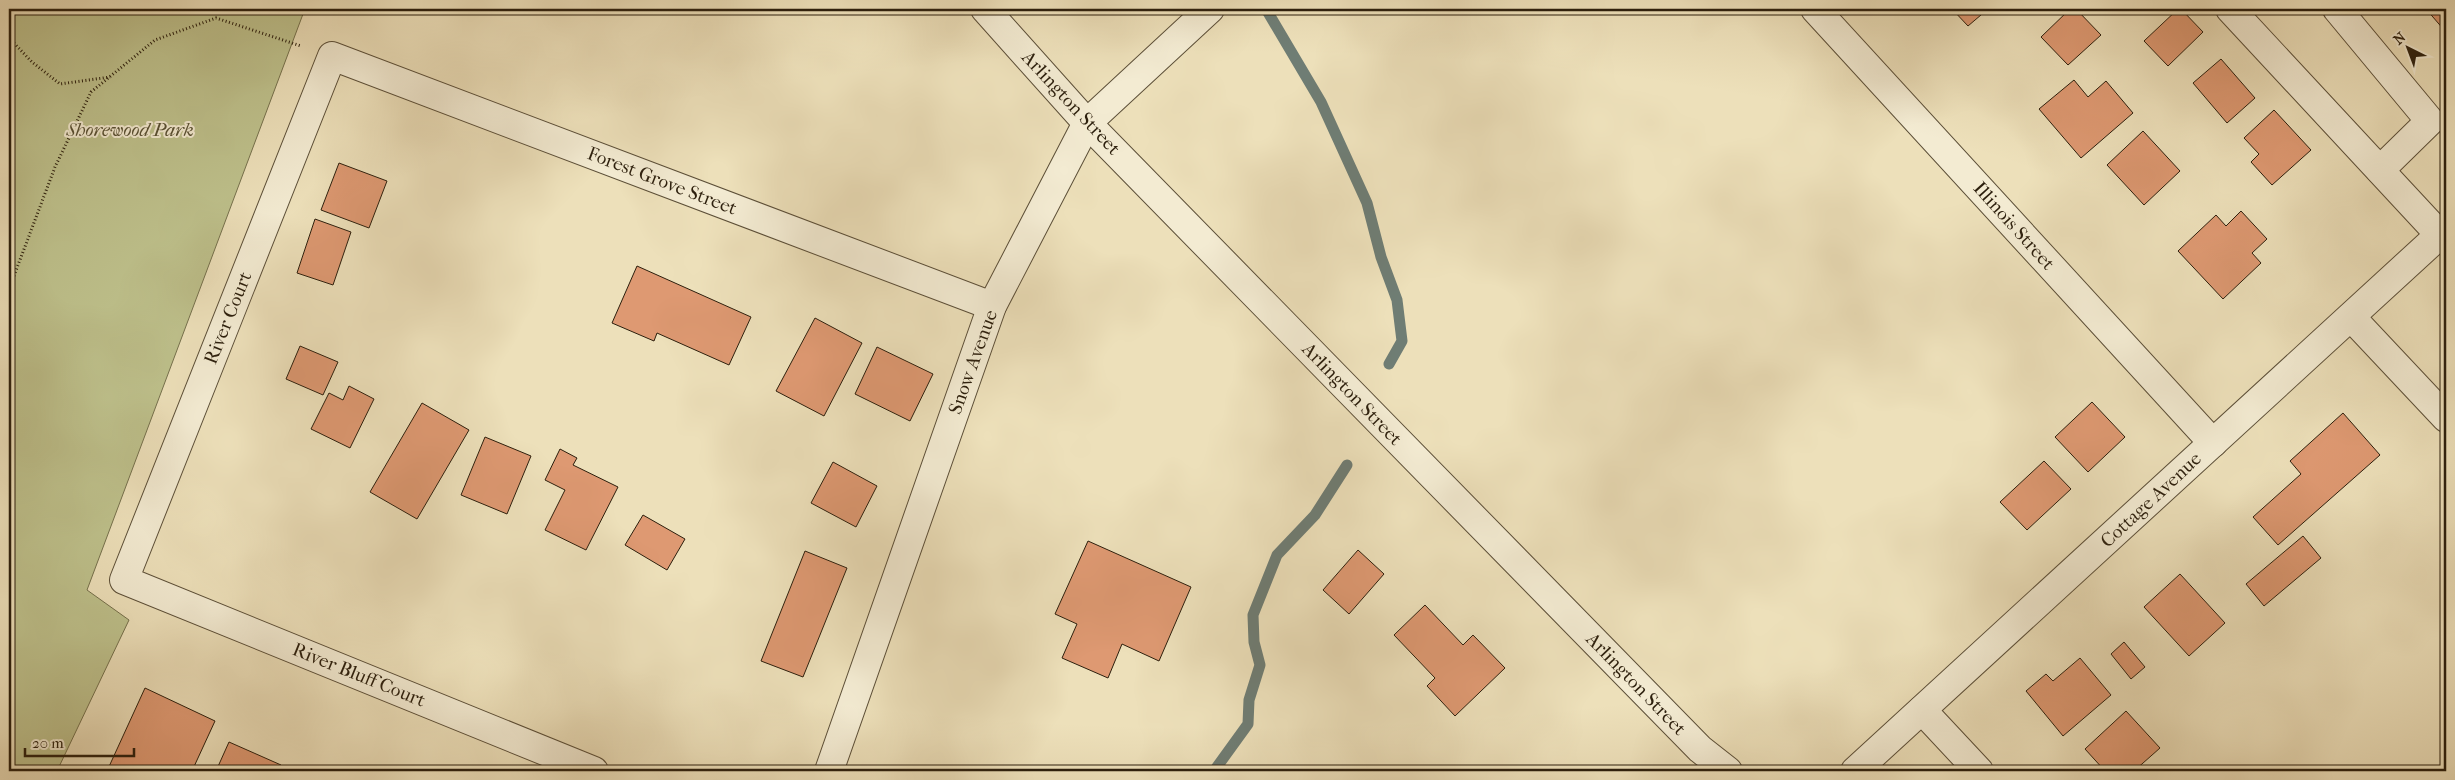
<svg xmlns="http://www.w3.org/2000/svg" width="2455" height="780" font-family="'IM FELL French Canon',serif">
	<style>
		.green { fill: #bec18c; stroke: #75704c }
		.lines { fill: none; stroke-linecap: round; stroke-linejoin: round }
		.stream { stroke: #6f7d74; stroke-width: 11 }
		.building { fill: #de9972; stroke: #2c1f0d }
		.minor-casing { stroke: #5c4f38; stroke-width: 30 }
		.path { stroke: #2c1f0d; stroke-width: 3; stroke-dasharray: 1 2.5; stroke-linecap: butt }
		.minor { stroke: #f3ebd2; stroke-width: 28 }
		.labels { text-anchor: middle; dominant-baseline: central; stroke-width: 4; stroke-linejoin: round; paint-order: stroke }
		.street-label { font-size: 19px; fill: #2c1f0d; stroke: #f3ebd2 }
		.park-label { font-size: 19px; font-style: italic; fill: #585033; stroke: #f3ebd2 }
	</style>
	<rect width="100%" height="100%" fill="#ede0ba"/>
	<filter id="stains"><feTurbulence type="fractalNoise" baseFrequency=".004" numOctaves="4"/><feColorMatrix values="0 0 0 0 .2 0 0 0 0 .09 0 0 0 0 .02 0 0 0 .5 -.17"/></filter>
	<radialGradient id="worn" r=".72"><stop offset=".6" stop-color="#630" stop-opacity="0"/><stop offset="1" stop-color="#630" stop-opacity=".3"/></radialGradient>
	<path class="green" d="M 9,9 L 295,9 L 303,14 L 87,590 L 129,620 L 57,771 L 9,771 Z"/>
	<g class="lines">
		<g class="stream">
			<path d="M 1266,9 L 1321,102 L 1367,203 L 1381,257 L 1397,300 L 1402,341 L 1389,364"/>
			<path d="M 1214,771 L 1248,724 L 1249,700 L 1260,665 L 1254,642 L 1253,615 L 1277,555 L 1315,515 L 1347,465"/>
		</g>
	</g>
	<g class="building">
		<path d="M 1952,9 L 1988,9 L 1968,26 Z"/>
		<path d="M 2070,9 L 2076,9 L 2101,35 L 2068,65 L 2041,37 Z"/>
		<path d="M 2178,9 L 2181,9 L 2203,32 L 2168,66 L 2144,41 Z"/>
		<path d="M 2426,9 L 2446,9 L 2446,41 L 2441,35 L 2445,31 Z"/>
		<path d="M 2221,59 L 2255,98 L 2227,123 L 2193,83 Z"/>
		<path d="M 2074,80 L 2088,97 L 2106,81 L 2133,113 L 2081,158 L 2039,109 Z"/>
		<path d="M 2274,110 L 2311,150 L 2272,185 L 2251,162 L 2259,154 L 2244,138 Z"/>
		<path d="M 2143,131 L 2180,171 L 2144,205 L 2107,165 Z"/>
		<path d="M 339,163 L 387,181 L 369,228 L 321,210 Z"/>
		<path d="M 2241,211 L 2267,239 L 2252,253 L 2261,263 L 2223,299 L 2178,251 L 2216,215 L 2226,226 Z"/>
		<path d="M 315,219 L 351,232 L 333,285 L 297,273 Z"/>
		<path d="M 637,266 L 751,317 L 729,365 L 657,333 L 654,341 L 612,323 Z"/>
		<path d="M 815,318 L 862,343 L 824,416 L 776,391 Z"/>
		<path d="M 300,346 L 338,362 L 323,395 L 286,379 Z"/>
		<path d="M 877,347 L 933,374 L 910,421 L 855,394 Z"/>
		<path d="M 349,386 L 374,399 L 350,448 L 311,429 L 329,393 L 343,400 Z"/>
		<path d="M 2092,402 L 2125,437 L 2088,472 L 2055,437 Z"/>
		<path d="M 422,403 L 469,430 L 417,519 L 370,492 Z"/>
		<path d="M 2343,413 L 2380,455 L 2278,545 L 2253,517 L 2301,474 L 2290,461 Z"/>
		<path d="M 485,437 L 531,456 L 507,514 L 461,495 Z"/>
		<path d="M 560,449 L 577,458 L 573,465 L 618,487 L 586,550 L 545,530 L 565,490 L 545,480 Z"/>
		<path d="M 2044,461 L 2071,489 L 2027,530 L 2000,502 Z"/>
		<path d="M 833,462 L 877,486 L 856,527 L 811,503 Z"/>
		<path d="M 643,515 L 685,539 L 667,570 L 625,545 Z"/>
		<path d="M 2303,536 L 2321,558 L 2264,606 L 2246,584 Z"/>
		<path d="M 1088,541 L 1191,587 L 1159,661 L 1122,644 L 1108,678 L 1062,658 L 1077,624 L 1055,614 Z"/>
		<path d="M 1358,550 L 1384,574 L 1349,614 L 1323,590 Z"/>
		<path d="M 805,551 L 847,568 L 803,677 L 761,661 Z"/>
		<path d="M 2180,574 L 2225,623 L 2189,656 L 2144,607 Z"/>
		<path d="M 1425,605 L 1463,645 L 1473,635 L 1505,668 L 1455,716 L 1427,686 L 1435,678 L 1394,635 Z"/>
		<path d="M 2124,642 L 2145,667 L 2131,679 L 2111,654 Z"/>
		<path d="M 2080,658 L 2111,695 L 2063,736 L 2026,691 L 2046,674 L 2053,681 Z"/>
		<path d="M 145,688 L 215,721 L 192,771 L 107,771 Z"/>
		<path d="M 2126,711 L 2160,748 L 2134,771 L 2105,771 L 2085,749 Z"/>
		<path d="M 229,742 L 281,765 L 279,771 L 216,771 Z"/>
	</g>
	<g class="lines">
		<defs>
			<g id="minor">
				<path d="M 985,9 L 1087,123 L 1700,749 L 1728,771"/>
				<path d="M 1815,9 L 2213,443"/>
				<path d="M 2230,9 L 2440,235"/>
				<path d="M 2337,9 L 2430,121 L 2380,170"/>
				<path d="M 2351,317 L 2446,418"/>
				<path d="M 1922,710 L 1979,771"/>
				<path d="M 594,771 L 124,580 L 332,56 L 992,306"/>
				<path d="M 829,771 L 992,306 L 1087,123 L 1210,9"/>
				<path d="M 1855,771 L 2446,229"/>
			</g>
		</defs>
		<use href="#minor" class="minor-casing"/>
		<g class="path">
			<path d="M 9,38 L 32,62 L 60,84 L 110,77"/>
			<path d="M 9,289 L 55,167 L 91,92 L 155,40 L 216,18 L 301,46"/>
		</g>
		<use href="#minor" class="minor"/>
	</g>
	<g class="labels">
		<g class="street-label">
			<text transform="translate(1071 103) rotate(47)">Arlington Street</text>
			<text transform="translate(662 181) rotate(21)">Forest Grove Street</text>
			<text transform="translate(2014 226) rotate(48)">Illinois Street</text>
			<text transform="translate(228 318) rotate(-68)">River Court</text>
			<text transform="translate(973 362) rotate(-70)">Snow Avenue</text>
			<text transform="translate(1352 394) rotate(46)">Arlington Street</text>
			<text transform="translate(2151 500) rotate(-43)">Cottage Avenue</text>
			<text transform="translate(359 675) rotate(22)">River Bluff Court</text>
			<text transform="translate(1636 684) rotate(46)">Arlington Street</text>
		</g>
		<g class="park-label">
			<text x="130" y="130">Shorewood Park</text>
		</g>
	</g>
	<rect width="2455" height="780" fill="none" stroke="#ede0ba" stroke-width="30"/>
	<rect x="10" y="10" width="2435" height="760" fill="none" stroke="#2c1f0d" stroke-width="2.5"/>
	<rect x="15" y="15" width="2425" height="750" fill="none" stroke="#2c1f0d"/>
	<g transform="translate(2408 48) rotate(318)" stroke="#f3ebd2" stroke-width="4" paint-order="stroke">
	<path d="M0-4L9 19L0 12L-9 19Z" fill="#2c1f0d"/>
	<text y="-8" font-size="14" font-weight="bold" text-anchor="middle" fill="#2c1f0d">N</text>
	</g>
	<path d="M25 748v8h109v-8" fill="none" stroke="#2c1f0d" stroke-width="2.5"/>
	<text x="32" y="748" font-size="15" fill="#2c1f0d" stroke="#f3ebd2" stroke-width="4" paint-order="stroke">20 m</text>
	<rect width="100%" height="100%" filter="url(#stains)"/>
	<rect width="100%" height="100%" fill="url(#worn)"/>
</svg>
